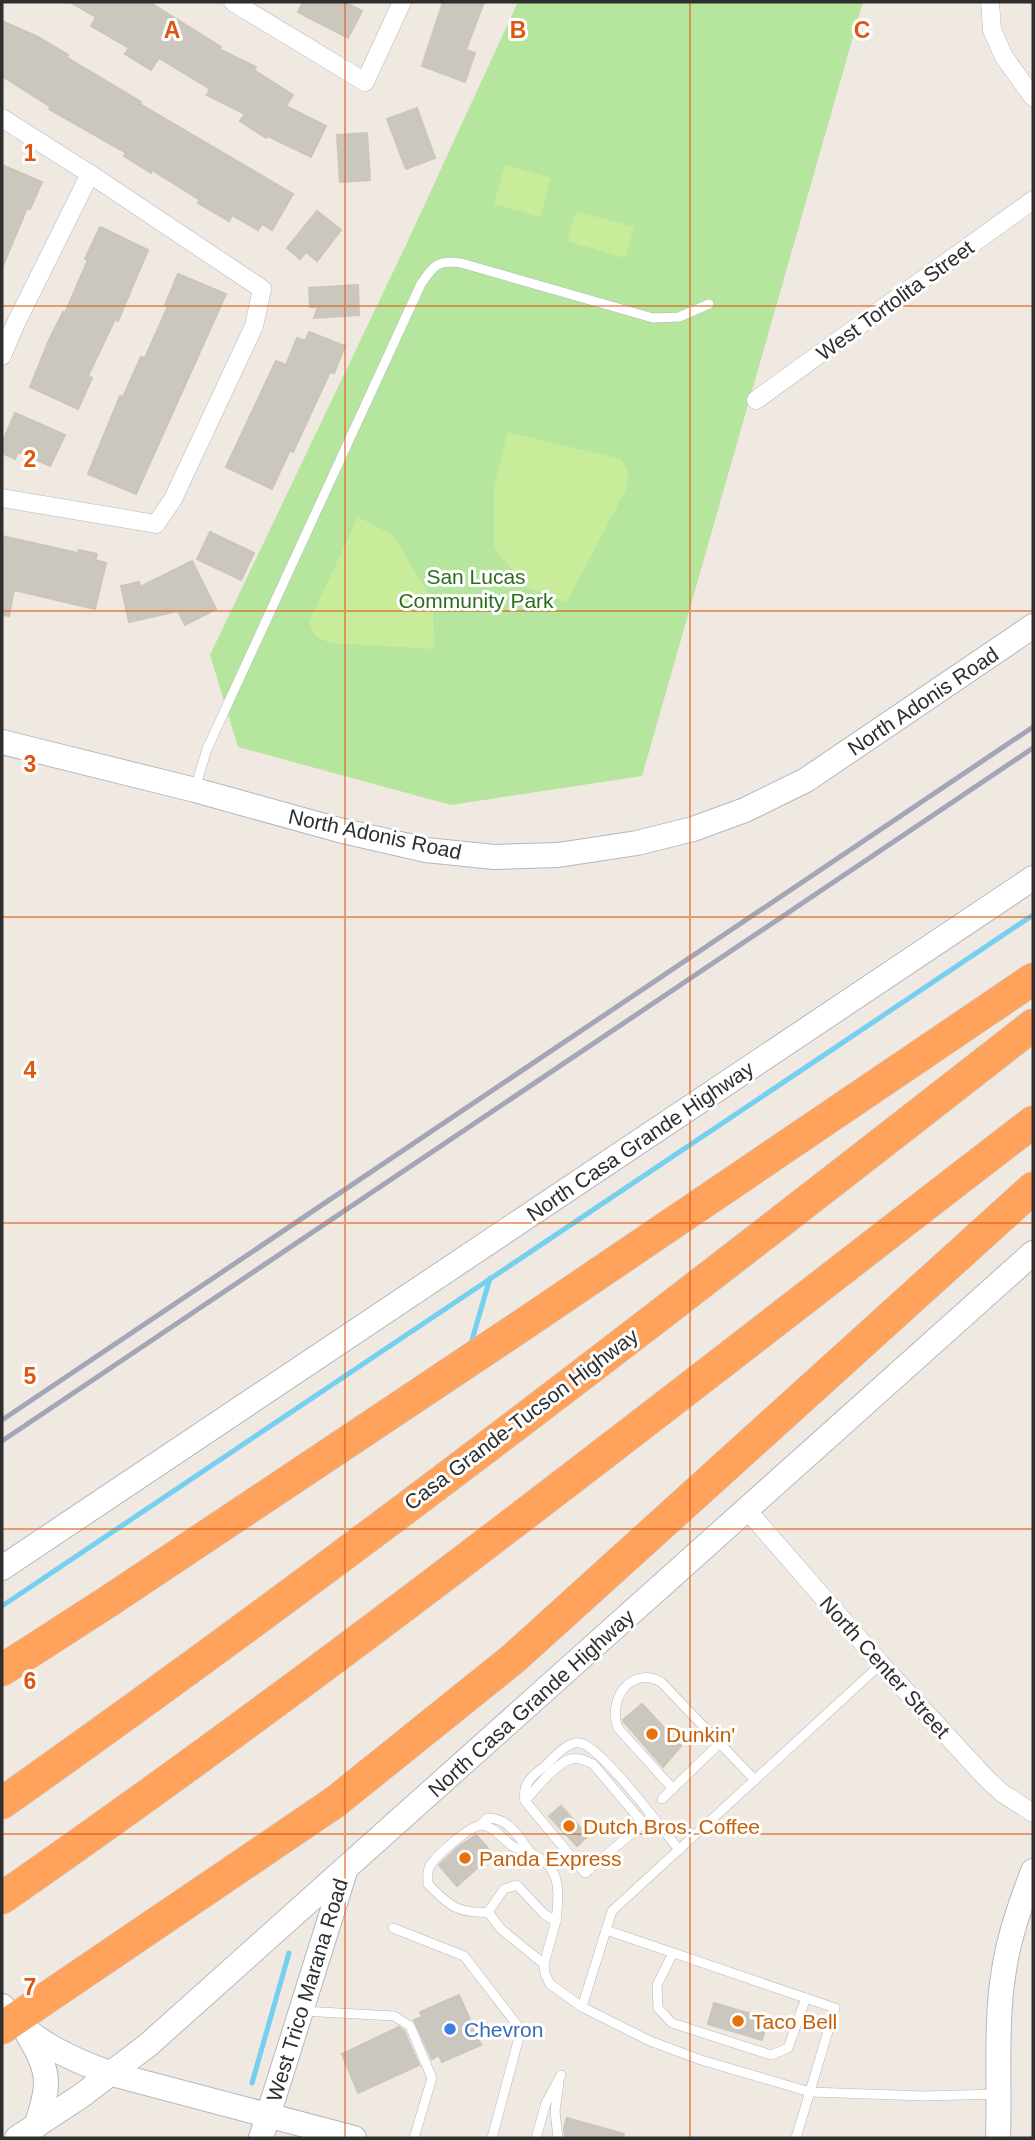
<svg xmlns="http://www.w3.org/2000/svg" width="1035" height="2140" font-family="Arial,sans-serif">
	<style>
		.green { fill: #b6e59e }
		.pitch { fill: #c9ec9a }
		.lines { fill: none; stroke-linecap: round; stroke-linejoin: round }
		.stream { stroke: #75cff0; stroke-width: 5 }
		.building { fill: #cbc7bf; stroke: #cbc5ba; stroke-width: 2 }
		.lane-casing { stroke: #b4b7c1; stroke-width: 10 }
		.street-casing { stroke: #b4b7c1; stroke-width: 19 }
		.secondary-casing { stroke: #b4b7c1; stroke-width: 26 }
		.highway-casing { stroke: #c9c9c9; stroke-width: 33 }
		.lane { stroke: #fff; stroke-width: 9 }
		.street { stroke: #fff; stroke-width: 18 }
		.secondary { stroke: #fff; stroke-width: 24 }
		.highway { stroke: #ffa35c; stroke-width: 32 }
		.rail { stroke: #a3a6b8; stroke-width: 5 }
		.grid { fill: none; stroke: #df570e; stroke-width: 2; stroke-opacity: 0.55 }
		.food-dot { fill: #e8710a; stroke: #fff; stroke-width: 2.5 }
		.shop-dot { fill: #3f7fe0; stroke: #fff; stroke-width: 2.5 }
		.labels { text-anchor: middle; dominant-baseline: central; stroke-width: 6; stroke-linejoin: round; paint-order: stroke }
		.street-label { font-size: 21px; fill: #2e2e2e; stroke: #fff }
		.park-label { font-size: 21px; fill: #2c6e1b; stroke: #fff }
		.food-label { font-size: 21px; fill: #c56008; stroke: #fff; text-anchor: start }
		.shop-label { font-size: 21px; fill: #366cbe; stroke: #fff; text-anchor: start }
		.grid-label { font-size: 23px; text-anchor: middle; font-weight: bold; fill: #df570e; stroke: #fff; stroke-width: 6; stroke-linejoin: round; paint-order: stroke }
	</style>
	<rect width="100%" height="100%" fill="#efe9e1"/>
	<path class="green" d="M 518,2 L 863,2 L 642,776 L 451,805 L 238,747 L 210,655 L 405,247 Z"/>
	<g class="pitch">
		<path d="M 505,165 L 551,178 L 540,217 L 494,204 Z"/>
		<path d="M 576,211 L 634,227 L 625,258 L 567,241 Z"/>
		<path d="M 508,432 L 620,459 L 629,473 L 626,489 L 567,602 L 526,587 L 494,548 L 494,488 Z"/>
		<path d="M 358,517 L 393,535 L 433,601 L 434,649 L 330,643 L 315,636 L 309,622 Z"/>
	</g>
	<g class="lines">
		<g class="stream">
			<path d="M 472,1340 L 490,1278"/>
			<path d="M 2,1606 L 1033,915"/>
			<path d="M 252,2083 L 289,1953"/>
		</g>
	</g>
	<g class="building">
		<path d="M 70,2 L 149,2 L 221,47 L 219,49 L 256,67 L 254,70 L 293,95 L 286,106 L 326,126 L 311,157 L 268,136 L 266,138 L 240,121 L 245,114 L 207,95 L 210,89 L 159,58 L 151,70 L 125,54 L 129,48 L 91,26 L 96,17 Z"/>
		<path d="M 303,2 L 344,2 L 362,11 L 348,38 L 298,12 Z"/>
		<path d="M 443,2 L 484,2 L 466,50 L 475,53 L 465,82 L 422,66 Z"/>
		<path d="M 2,21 L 38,37 L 68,55 L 66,57 L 141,102 L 140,104 L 293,194 L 272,230 L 262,224 L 258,230 L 232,215 L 229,221 L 198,203 L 200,200 L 152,170 L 151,173 L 124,156 L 126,153 L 49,109 L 51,107 L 2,76 Z"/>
		<path d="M 417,108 L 435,158 L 406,169 L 387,119 Z"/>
		<path d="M 367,133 L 370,180 L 340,182 L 337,135 Z"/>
		<path d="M 2,165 L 42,182 L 30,209 L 27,208 L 2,268 Z"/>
		<path d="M 317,211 L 341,230 L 317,261 L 306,252 L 300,259 L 287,248 Z"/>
		<path d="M 100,227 L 148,250 L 118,321 L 115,319 L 88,376 L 92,378 L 78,409 L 30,387 L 50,338 L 63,312 L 65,313 L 88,260 L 85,259 Z"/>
		<path d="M 178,274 L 226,294 L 136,494 L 88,474 L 120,396 L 123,397 L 141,357 L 145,358 L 168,306 L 165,305 Z"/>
		<path d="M 358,285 L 359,315 L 314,318 L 318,307 L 310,307 L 309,288 Z"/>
		<path d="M 309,332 L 345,346 L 334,373 L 330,372 L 293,452 L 290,450 L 272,489 L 226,467 L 276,361 L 286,365 L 297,338 L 305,341 Z"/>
		<path d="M 15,413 L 65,435 L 50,466 L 18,452 L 15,459 L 2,453 L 2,443 Z"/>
		<path d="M 210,532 L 254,553 L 241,580 L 197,559 Z"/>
		<path d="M 2,536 L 78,553 L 79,550 L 97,554 L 95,560 L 106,563 L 95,609 L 14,590 L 9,616 L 2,615 Z"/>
		<path d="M 192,561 L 216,609 L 185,625 L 178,611 L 129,622 L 121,586 L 139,582 L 140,587 Z"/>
		<path d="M 642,1704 L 681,1746 L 663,1767 L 624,1722 L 623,1720 Z"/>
		<path d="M 561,1806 L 588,1836 L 577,1846 L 549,1816 Z"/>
		<path d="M 476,1835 L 493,1854 L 457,1886 L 439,1865 L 458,1847 Z"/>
		<path d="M 459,1995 L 481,2045 L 442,2062 L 439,2055 L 432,2059 L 414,2020 L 422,2017 L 420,2012 Z"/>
		<path d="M 714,2003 L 768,2019 L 762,2040 L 708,2024 Z"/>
		<path d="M 399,2027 L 404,2031 L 419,2065 L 358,2093 L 342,2054 Z"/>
		<path d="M 567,2118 L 624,2134 L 623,2138 L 565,2138 L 564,2128 Z"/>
	</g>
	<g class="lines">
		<defs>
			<g id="lane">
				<path d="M 195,788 L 207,749 L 421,284 C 434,265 437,260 461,263 L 653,318 L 679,317 L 709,304"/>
				<path d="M 673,1789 L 618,1728 C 607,1700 631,1665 661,1682 L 755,1780"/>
				<path d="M 662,1799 L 720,1743"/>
				<path d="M 525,1801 C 534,1790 558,1762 571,1759 C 579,1757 586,1761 593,1764 L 643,1823"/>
				<path d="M 652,1816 L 585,1873 L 525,1801 C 522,1783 532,1776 545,1766 C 554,1758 567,1741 580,1743 C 601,1746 663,1830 679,1850"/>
				<path d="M 481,1825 L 487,1818 C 509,1818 518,1836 530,1852"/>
				<path d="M 488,1912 C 458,1914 448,1905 428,1884 C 428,1879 427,1873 429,1868 C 434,1857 471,1824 483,1825 C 495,1827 504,1841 514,1847 C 519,1849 524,1850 529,1852 C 563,1867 559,1891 556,1921"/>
				<path d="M 393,1928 L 464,1956 L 521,2030 L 492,2138"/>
				<path d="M 606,1930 L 835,2008 L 796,2138"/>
				<path d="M 673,1953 L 657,1985 L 658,2008 L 672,2023 L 771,2055 L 788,2048 L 806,1998"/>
				<path d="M 544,1964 L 501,1929 L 488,1912 L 504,1889 L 517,1885 L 544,1914 L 556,1921 L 544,1964 L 545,1974 L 550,1984 L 582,2007 L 650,2041 L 701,2060 L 810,2092 L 924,2096 L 998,2094"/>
				<path d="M 582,2007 L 612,1911 L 881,1664"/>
				<path d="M 302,2011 L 394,2016 L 410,2026 L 432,2078 L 414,2138"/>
				<path d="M 536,2138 L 546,2103 L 561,2075"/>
				<path d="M 558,2138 L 555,2111 L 559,2083"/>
			</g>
			<g id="street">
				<path d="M 233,2 L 365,82 L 402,2"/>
				<path d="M 990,2 L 992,30 L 1004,57 L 1033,97"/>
				<path d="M 2,118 L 90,174 L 262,289 L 254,326 L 173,499 L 156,524 L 2,498"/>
				<path d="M 2,356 L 15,325 L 90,174"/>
				<path d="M 756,400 L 1033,200"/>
				<path d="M 747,1510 L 881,1664 L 985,1777 L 1002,1793 L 1033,1813"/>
			</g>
			<g id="secondary">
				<path d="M 2,742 L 195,790 L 339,830 L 426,850 L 494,857 L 558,855 L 637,843 L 693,829 L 745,810 L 806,780 L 1033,626"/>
				<path d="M 2,1568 L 1033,878"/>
				<path d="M 2,2006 C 31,2041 70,2059 112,2074 L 354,2138"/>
				<path d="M 28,2035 C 51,2072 50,2086 36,2126"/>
				<path d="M 17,2138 L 81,2096 L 148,2045 L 1033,1253"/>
				<path d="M 261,2138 L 346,1868"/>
				<path d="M 998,2138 C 1000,2085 995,2021 1004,1970 C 1009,1936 1021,1903 1033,1871"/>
			</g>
			<g id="highway">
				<path d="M 2,1670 L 109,1601 L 524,1324 L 1033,979"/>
				<path d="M 2,1803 C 353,1555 694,1290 1033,1025"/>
				<path d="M 2,1898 C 355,1653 692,1384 1033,1122"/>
				<path d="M 2,2028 L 335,1802 L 514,1658 L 1033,1188"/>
			</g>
		</defs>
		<use href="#lane" class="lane-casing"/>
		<use href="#street" class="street-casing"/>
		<use href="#secondary" class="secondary-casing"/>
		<use href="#highway" class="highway-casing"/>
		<use href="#lane" class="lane"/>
		<use href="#street" class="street"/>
		<use href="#secondary" class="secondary"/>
		<use href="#highway" class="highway"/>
		<g class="rail">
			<path d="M 2,1420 L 1033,727"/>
			<path d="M 2,1441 L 1033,748"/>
		</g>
	</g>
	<path class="grid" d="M 345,2 L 345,2138M 690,2 L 690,2138M 2,306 L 1033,306M 2,611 L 1033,611M 2,917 L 1033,917M 2,1223 L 1033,1223M 2,1529 L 1033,1529M 2,1834 L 1033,1834"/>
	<g class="food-dot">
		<circle cx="652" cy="1734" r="7"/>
		<circle cx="569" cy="1826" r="7"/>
		<circle cx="465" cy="1858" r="7"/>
		<circle cx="738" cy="2021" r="7"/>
	</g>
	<circle class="shop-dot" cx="450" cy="2029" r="7"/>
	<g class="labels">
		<g class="street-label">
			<text transform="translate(895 300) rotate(-36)">West Tortolita Street</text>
			<text transform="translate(923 701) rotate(-34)">North Adonis Road</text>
			<text transform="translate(375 834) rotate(12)">North Adonis Road</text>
			<text transform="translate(640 1141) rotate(-34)">North Casa Grande Highway</text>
			<text transform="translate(521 1419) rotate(-37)">Casa Grande-Tucson Highway</text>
			<text transform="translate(885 1667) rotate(48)">North Center Street</text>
			<text transform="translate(531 1703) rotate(-42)">North Casa Grande Highway</text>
			<text transform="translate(307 1990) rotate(-73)">West Trico Marana Road</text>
		</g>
		<g class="park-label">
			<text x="476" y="576">San Lucas<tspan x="476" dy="24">Community Park</tspan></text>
		</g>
		<g class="food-label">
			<text x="666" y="1734">Dunkin'</text>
			<text x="583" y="1826">Dutch Bros. Coffee</text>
			<text x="479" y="1858">Panda Express</text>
			<text x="752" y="2021">Taco Bell</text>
		</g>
		<g class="shop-label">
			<text x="464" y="2029">Chevron</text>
		</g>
	</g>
	<g class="grid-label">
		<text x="172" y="38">A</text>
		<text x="518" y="38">B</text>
		<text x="862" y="38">C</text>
		<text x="30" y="161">1</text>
		<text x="30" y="467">2</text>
		<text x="30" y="772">3</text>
		<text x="30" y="1078">4</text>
		<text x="30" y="1384">5</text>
		<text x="30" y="1689">6</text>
		<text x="30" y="1995">7</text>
	</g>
	<rect width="1035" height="2140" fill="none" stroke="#2e2e2e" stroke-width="7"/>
</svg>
